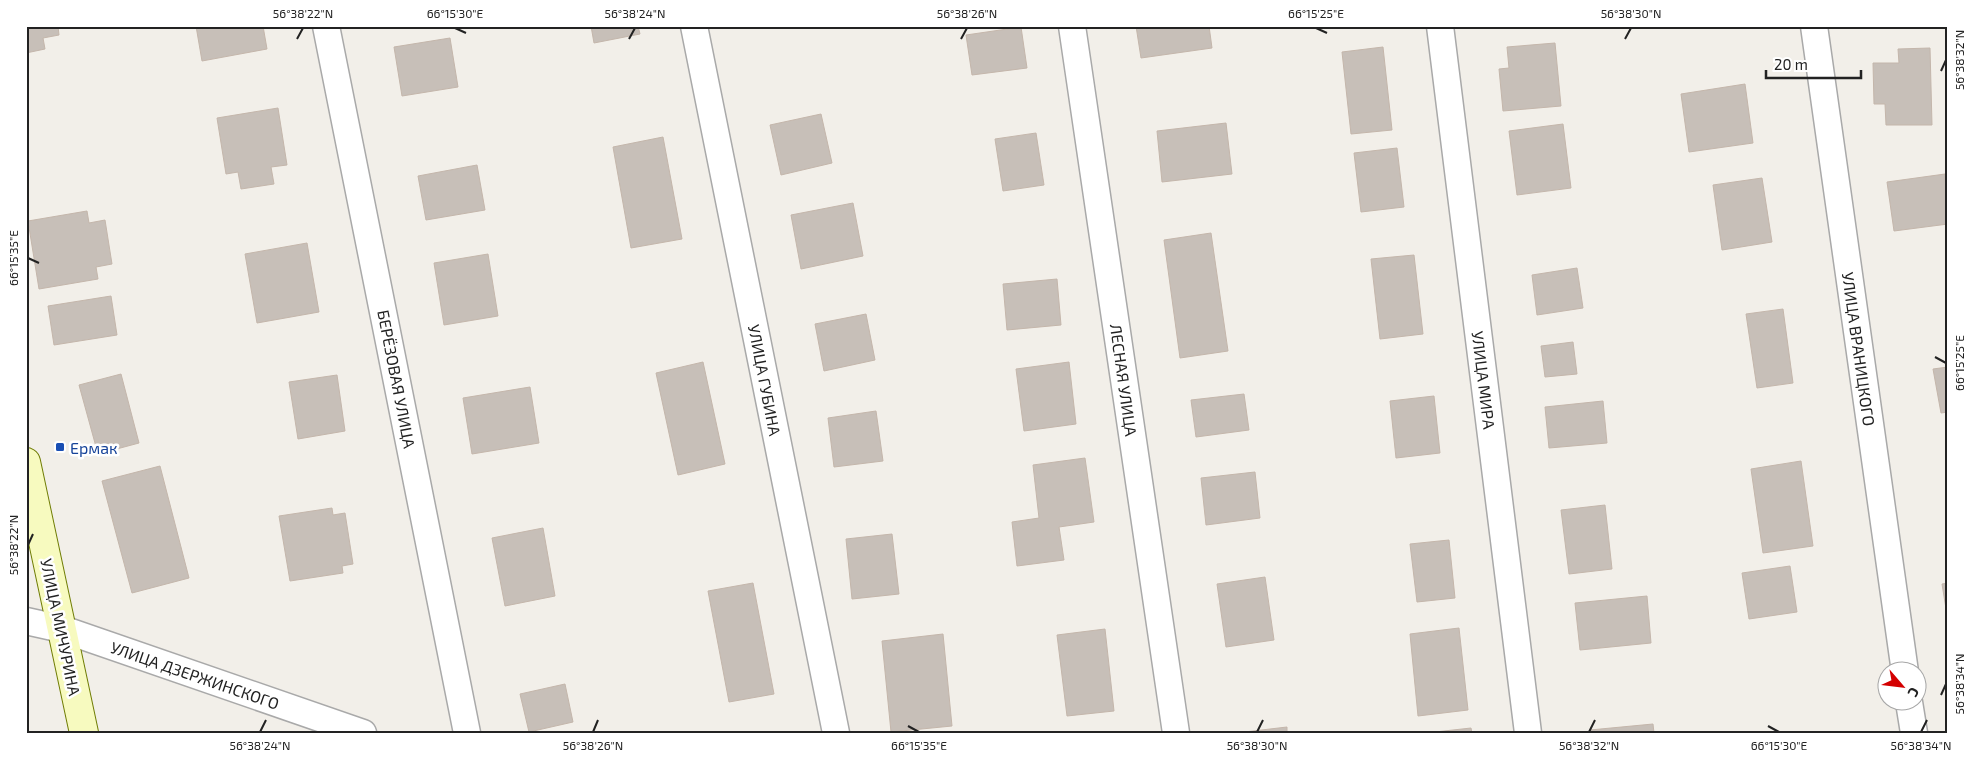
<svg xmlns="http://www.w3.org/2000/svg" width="1974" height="759" font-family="'Exo 2',sans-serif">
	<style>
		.building { fill: #c7bfb8; stroke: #c4b6ab }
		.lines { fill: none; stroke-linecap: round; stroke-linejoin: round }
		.street-casing { stroke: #a9a9a9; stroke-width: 29 }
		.secondary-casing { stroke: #707d05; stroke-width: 30 }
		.street { stroke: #fff; stroke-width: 26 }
		.secondary { stroke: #f7fabf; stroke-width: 28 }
		.ticks { fill: none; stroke: #222; stroke-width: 2 }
		.transit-dot { fill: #1a4fb4; stroke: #fff; stroke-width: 2 }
		.labels { text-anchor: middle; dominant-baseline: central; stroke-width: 5; stroke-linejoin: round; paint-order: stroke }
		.street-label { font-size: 16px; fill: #222; stroke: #fff }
		.transit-label { font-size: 16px; fill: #164399; stroke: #fff; text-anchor: start }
		.neatline { fill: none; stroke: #222; stroke-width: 2 }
		.ticks-label { font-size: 12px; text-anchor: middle; fill: #222 }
	</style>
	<rect width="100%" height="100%" fill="#f2efe9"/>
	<g class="building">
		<path d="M 26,26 L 58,26 L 59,35 L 43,38 L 45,49 L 26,53 Z"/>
		<path d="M 196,26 L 263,26 L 267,49 L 202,61 Z"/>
		<path d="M 591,26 L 638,26 L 640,34 L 594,43 Z"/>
		<path d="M 1136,26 L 1209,26 L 1212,48 L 1141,58 Z"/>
		<path d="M 1021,27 L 1027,68 L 972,75 L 966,35 Z"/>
		<path d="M 450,38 L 458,87 L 402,96 L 394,47 Z"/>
		<path d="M 1555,43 L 1561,106 L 1503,111 L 1499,69 L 1509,68 L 1507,47 Z"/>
		<path d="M 1383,47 L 1392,130 L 1351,134 L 1342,52 Z"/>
		<path d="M 1930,48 L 1932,125 L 1886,125 L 1885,104 L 1874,104 L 1873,63 L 1899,63 L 1898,49 Z"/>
		<path d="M 1745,84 L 1753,143 L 1689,152 L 1681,94 Z"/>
		<path d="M 278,108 L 287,165 L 271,167 L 274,184 L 241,189 L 238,172 L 226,174 L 217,118 Z"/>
		<path d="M 821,114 L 832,163 L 781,175 L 770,125 Z"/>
		<path d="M 1226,123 L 1232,174 L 1162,182 L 1157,131 Z"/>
		<path d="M 1563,124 L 1571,188 L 1517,195 L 1509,131 Z"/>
		<path d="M 1036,133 L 1044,185 L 1003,191 L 995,139 Z"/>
		<path d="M 663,137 L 682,239 L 631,248 L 613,147 Z"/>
		<path d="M 1397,148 L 1404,207 L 1361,212 L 1354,153 Z"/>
		<path d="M 477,165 L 485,210 L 426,220 L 418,176 Z"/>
		<path d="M 1945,174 L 1948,224 L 1894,231 L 1887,182 Z"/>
		<path d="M 1762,178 L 1772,242 L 1722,250 L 1713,185 Z"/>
		<path d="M 853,203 L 863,256 L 801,269 L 791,215 Z"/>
		<path d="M 87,211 L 89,223 L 105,220 L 112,264 L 96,267 L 98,279 L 39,289 L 28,221 Z"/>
		<path d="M 1211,233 L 1228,351 L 1180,358 L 1164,240 Z"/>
		<path d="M 307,243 L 319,312 L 257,323 L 245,254 Z"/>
		<path d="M 488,254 L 498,316 L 444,325 L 434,263 Z"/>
		<path d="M 1414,255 L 1423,334 L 1380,339 L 1371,259 Z"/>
		<path d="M 1577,268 L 1583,308 L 1537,315 L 1532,275 Z"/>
		<path d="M 1057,279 L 1061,325 L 1007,330 L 1003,284 Z"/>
		<path d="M 111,296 L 117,335 L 54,345 L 48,306 Z"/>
		<path d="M 1783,309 L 1793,383 L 1757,388 L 1746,314 Z"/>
		<path d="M 866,314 L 875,360 L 824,371 L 815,324 Z"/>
		<path d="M 1573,342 L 1577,374 L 1545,377 L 1541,346 Z"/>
		<path d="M 703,362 L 725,464 L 678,475 L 656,373 Z"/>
		<path d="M 1069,362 L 1076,424 L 1024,431 L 1016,369 Z"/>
		<path d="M 1948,367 L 1948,412 L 1941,413 L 1933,369 Z"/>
		<path d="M 121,374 L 139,443 L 98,454 L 79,385 Z"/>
		<path d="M 337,375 L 345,431 L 298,439 L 289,382 Z"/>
		<path d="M 530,387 L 539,443 L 472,454 L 463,398 Z"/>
		<path d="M 1244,394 L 1249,430 L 1196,437 L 1191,400 Z"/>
		<path d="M 1434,396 L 1440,453 L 1396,458 L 1390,401 Z"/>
		<path d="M 1603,401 L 1607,443 L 1549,448 L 1545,407 Z"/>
		<path d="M 876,411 L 883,461 L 834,467 L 828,418 Z"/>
		<path d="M 1085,458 L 1094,522 L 1059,527 L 1064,560 L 1017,566 L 1012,522 L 1039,518 L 1033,465 Z"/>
		<path d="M 1801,461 L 1813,546 L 1763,553 L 1751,469 Z"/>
		<path d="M 160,466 L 189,578 L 132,593 L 102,481 Z"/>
		<path d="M 1255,472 L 1260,518 L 1206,525 L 1201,478 Z"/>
		<path d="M 1605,505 L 1612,569 L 1569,574 L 1561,510 Z"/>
		<path d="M 332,508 L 333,515 L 345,513 L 353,564 L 342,566 L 343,573 L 290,581 L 279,516 Z"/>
		<path d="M 543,528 L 555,596 L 505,606 L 492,538 Z"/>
		<path d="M 892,534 L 899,594 L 852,599 L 846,539 Z"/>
		<path d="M 1449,540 L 1455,598 L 1417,602 L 1410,544 Z"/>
		<path d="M 1790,566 L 1797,612 L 1749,619 L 1742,573 Z"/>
		<path d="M 1265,577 L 1274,640 L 1226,647 L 1217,584 Z"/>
		<path d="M 753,583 L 774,694 L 729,702 L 708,591 Z"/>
		<path d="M 1948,583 L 1948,621 L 1942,584 Z"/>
		<path d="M 1647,596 L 1651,643 L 1580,650 L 1575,603 Z"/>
		<path d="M 1459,628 L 1468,710 L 1418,716 L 1410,634 Z"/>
		<path d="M 1105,629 L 1114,711 L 1067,716 L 1057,635 Z"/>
		<path d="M 943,634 L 952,726 L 891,732 L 882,641 Z"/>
		<path d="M 565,684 L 573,722 L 529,732 L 520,694 Z"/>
		<path d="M 1653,724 L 1654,733 L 1590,733 L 1590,730 Z"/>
		<path d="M 1287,727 L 1287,733 L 1236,733 Z"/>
		<path d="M 1471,728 L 1472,733 L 1426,733 Z"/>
	</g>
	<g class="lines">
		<defs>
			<g id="street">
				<path d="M 326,26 L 467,733"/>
				<path d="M 694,26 L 836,733"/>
				<path d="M 1072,26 L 1176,733"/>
				<path d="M 1440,26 L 1528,733"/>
				<path d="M 1814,26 L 1905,672"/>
				<path d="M 26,621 L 62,629 L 363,733"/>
				<path d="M 1909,702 L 1914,733"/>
			</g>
			<path id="secondary" d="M 26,462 L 84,733"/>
		</defs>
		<use href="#street" class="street-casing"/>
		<use href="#secondary" class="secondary-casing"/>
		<use href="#street" class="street"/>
		<use href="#secondary" class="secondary"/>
	</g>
	<path class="ticks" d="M 455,28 L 466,33M 1316,28 L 1327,33M 297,39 L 303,28M 629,39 L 635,28M 961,39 L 967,28M 1625,39 L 1631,28M 1941,71 L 1946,60M 28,258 L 39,263M 1935,357 L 1946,363M 28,545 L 33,534M 1941,695 L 1946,684M 908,726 L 919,732M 1768,726 L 1779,732M 260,732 L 266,720M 593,732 L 598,720M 1257,732 L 1263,720M 1589,732 L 1595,720M 1921,732 L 1927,720"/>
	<rect class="transit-dot" x="55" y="442" width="10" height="10" rx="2.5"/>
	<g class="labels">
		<g class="street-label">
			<text transform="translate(1859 349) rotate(82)">УЛИЦА ВРАНИЦКОГО</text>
			<text transform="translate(397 379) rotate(79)">БЕРЁЗОВАЯ УЛИЦА</text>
			<text transform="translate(765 380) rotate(79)">УЛИЦА ГУБИНА</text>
			<text transform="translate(1124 380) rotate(82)">ЛЕСНАЯ УЛИЦА</text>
			<text transform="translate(1484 380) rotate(83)">УЛИЦА МИРА</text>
			<text transform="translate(61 627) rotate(78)">УЛИЦА МИЧУРИНА</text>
			<text transform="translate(195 675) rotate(19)">УЛИЦА ДЗЕРЖИНСКОГО</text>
		</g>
		<g class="transit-label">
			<text x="70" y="447">Ермак</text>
		</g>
	</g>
	<rect width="1974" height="759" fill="none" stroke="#ffffff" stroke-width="55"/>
	<g transform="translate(1902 686) rotate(118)"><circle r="24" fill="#ffffff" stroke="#a7a7a7"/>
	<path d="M0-4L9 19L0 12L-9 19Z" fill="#d40000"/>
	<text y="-8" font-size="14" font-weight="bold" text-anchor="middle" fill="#222222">С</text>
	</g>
	<path d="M1766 70v8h95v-8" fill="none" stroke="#222222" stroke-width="2.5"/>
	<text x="1774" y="70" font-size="15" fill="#222222" stroke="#ffffff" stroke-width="4" paint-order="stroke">20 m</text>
	<rect x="28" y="28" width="1918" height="704" class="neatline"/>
	<g class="ticks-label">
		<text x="303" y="18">56°38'22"N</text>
		<text x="455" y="18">66°15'30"E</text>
		<text x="635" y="18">56°38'24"N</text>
		<text x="967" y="18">56°38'26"N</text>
		<text x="1316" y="18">66°15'25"E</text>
		<text x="1631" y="18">56°38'30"N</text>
		<text transform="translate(1960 60) rotate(-90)" y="4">56°38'32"N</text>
		<text transform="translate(14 258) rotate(-90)" y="4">66°15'35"E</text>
		<text transform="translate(1960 363) rotate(-90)" y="4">66°15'25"E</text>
		<text transform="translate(14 545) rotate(-90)" y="4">56°38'22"N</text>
		<text transform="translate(1960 684) rotate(-90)" y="4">56°38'34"N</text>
		<text x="260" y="750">56°38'24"N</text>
		<text x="593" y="750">56°38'26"N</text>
		<text x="919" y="750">66°15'35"E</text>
		<text x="1257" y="750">56°38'30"N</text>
		<text x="1589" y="750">56°38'32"N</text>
		<text x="1779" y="750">66°15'30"E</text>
		<text x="1921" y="750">56°38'34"N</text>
	</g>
</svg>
